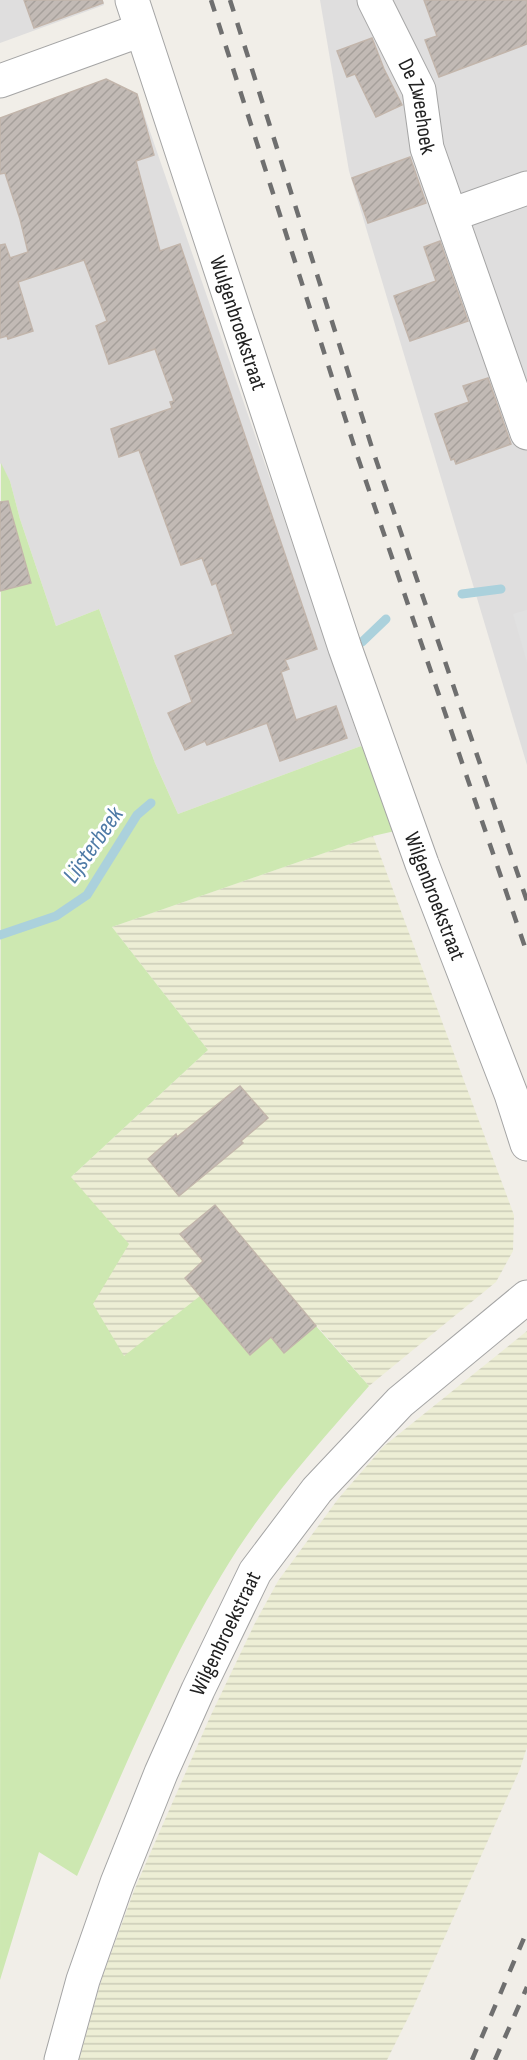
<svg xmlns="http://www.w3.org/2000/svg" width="527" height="2060" font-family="'Sofia Sans Condensed',sans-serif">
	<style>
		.residential { fill: #dfdede }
		.farmland { fill: url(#farmland-rules) }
		.grass { fill: #cde8b1 }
		.parking { fill: #e1e1e1 }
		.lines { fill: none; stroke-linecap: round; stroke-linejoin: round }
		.stream { stroke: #abd1dc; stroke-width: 9 }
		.building { fill: url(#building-hatch); stroke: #c2b5ab; stroke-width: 1.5 }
		.minor-casing { stroke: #a5a5a5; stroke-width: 35 }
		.minor { stroke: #fff; stroke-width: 33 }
		.rail { stroke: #6f6f6f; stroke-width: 4.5; stroke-dasharray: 12 12; stroke-linecap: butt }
		.labels { text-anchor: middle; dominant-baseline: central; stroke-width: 6; stroke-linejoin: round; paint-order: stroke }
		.street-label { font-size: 22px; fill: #212121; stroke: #fff }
		.water-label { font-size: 24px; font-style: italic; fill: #4e7aa6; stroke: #fff }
	</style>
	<defs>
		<pattern id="farmland-rules" width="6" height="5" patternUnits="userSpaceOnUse" patternTransform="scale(1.5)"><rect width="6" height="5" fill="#edeed5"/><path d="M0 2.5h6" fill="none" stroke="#cbccb7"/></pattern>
		<pattern id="building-hatch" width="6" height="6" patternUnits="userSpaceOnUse" patternTransform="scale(1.5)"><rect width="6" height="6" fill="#c2bab5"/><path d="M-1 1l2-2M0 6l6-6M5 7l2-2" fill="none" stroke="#a6a09b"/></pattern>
	</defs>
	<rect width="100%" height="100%" fill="#f1eee8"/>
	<g class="residential">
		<path d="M 0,0 L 103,0 L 104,5 L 0,43 Z"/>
		<path d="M 320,0 L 527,0 L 527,765 L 349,171 Z"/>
		<path d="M 106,79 L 137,94 L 284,519 L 361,746 L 178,814 L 155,763 L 99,609 L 56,626 L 20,519 L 10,481 L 0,463 L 0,118 Z"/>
	</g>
	<g class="farmland">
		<path d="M 373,836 L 514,1215 L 513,1251 L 496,1282 L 369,1386 L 317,1326 L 284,1353 L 124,1357 L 92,1304 L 71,1177 L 208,1050 L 112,927 Z"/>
		<path d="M 527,1331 L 527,1747 L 520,1769 L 413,2008 L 387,2060 L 79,2060 L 102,1978 L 135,1888 L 210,1717 L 255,1623 L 278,1581 L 338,1499 L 384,1446 Z"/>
	</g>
	<path class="grass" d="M 1,463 L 10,481 L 20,519 L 56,626 L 99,609 L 155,763 L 178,814 L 361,746 L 369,758 L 395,831 L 373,836 L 112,927 L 208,1050 L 71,1177 L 129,1244 L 93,1304 L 124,1356 L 200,1296 L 271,1337 L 284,1353 L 316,1326 L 369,1386 C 316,1447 262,1506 221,1576 C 164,1671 122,1774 77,1876 L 39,1852 L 0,1980 Z"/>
	<path class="parking" d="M 527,610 L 527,662 L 513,614 Z"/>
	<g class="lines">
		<g class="stream">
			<path d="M 462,594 L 501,589"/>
			<path d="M 362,642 L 386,619"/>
			<path d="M 0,935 L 56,916 L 87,895 L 137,815 L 151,803"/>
		</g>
	</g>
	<g class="building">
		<path d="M 24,0 L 102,0 L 103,3 L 34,28 Z"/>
		<path d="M 424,0 L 527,0 L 527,44 L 439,77 L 425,40 L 437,36 Z"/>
		<path d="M 372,38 L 384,69 L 402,105 L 376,117 L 355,74 L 347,77 L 337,51 Z"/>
		<path d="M 106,79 L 137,94 L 154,155 L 136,161 L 160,251 L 180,244 L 317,649 L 285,660 L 289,669 L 281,672 L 296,720 L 336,706 L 347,738 L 280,761 L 267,723 L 207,745 L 205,741 L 185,750 L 168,713 L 192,702 L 175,656 L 233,634 L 216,583 L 212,585 L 202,558 L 181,565 L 139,450 L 119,457 L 111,429 L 172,408 L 170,402 L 174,401 L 155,349 L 109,364 L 96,326 L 107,321 L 84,260 L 18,282 L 33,331 L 8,339 L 7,336 L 0,338 L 0,245 L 5,244 L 11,260 L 10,258 L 28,252 L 20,219 L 5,173 L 0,174 L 0,118 Z"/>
		<path d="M 410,157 L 426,203 L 368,223 L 352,178 Z"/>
		<path d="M 440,241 L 468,321 L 410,341 L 394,296 L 436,281 L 424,247 Z"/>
		<path d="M 488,378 L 511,444 L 456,464 L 454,459 L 451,460 L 435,414 L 469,402 L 463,386 Z"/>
		<path d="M 8,501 L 31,583 L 0,591 L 0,502 Z"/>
		<path d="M 240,1086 L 268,1118 L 241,1141 L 243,1143 L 179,1196 L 148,1159 L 176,1134 L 177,1137 Z"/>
		<path d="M 215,1205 L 316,1326 L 284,1353 L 271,1337 L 250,1355 L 185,1278 L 203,1261 L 180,1234 Z"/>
	</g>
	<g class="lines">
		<defs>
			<g id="minor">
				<path id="s1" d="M 132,0 L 345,648 L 422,864 L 511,1094 L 527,1144"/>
				<path id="s2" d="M 374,0 L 419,90 L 427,148 L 527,433"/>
				<path d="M 0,81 L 141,30"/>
				<path d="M 451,215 L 527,188"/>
				<path id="s3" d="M 61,2060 L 83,1980 L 117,1883 L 161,1773 L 198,1690 L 255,1572 L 317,1490 L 400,1402 L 527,1297"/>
			</g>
		</defs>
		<use href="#minor" class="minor-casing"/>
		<use href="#minor" class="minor"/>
		<g class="rail">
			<path d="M 211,0 L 357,455 L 527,953"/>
			<path d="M 230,0 L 373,451 L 527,901"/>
			<path d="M 472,2060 L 527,1931"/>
			<path d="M 495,2060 L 527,1987"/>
		</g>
	</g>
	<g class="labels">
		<g class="street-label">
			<text stroke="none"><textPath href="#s2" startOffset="116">De Zweehoek</textPath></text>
			<text stroke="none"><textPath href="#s1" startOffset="340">Wulgenbroekstraat</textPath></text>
			<text stroke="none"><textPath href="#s1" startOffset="946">Wilgenbroekstraat</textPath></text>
			<text stroke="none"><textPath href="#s3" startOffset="458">Wilgenbroekstraat</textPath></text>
		</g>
		<g class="water-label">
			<text transform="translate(93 845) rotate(-55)">Lijsterbeek</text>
		</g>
	</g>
</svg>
